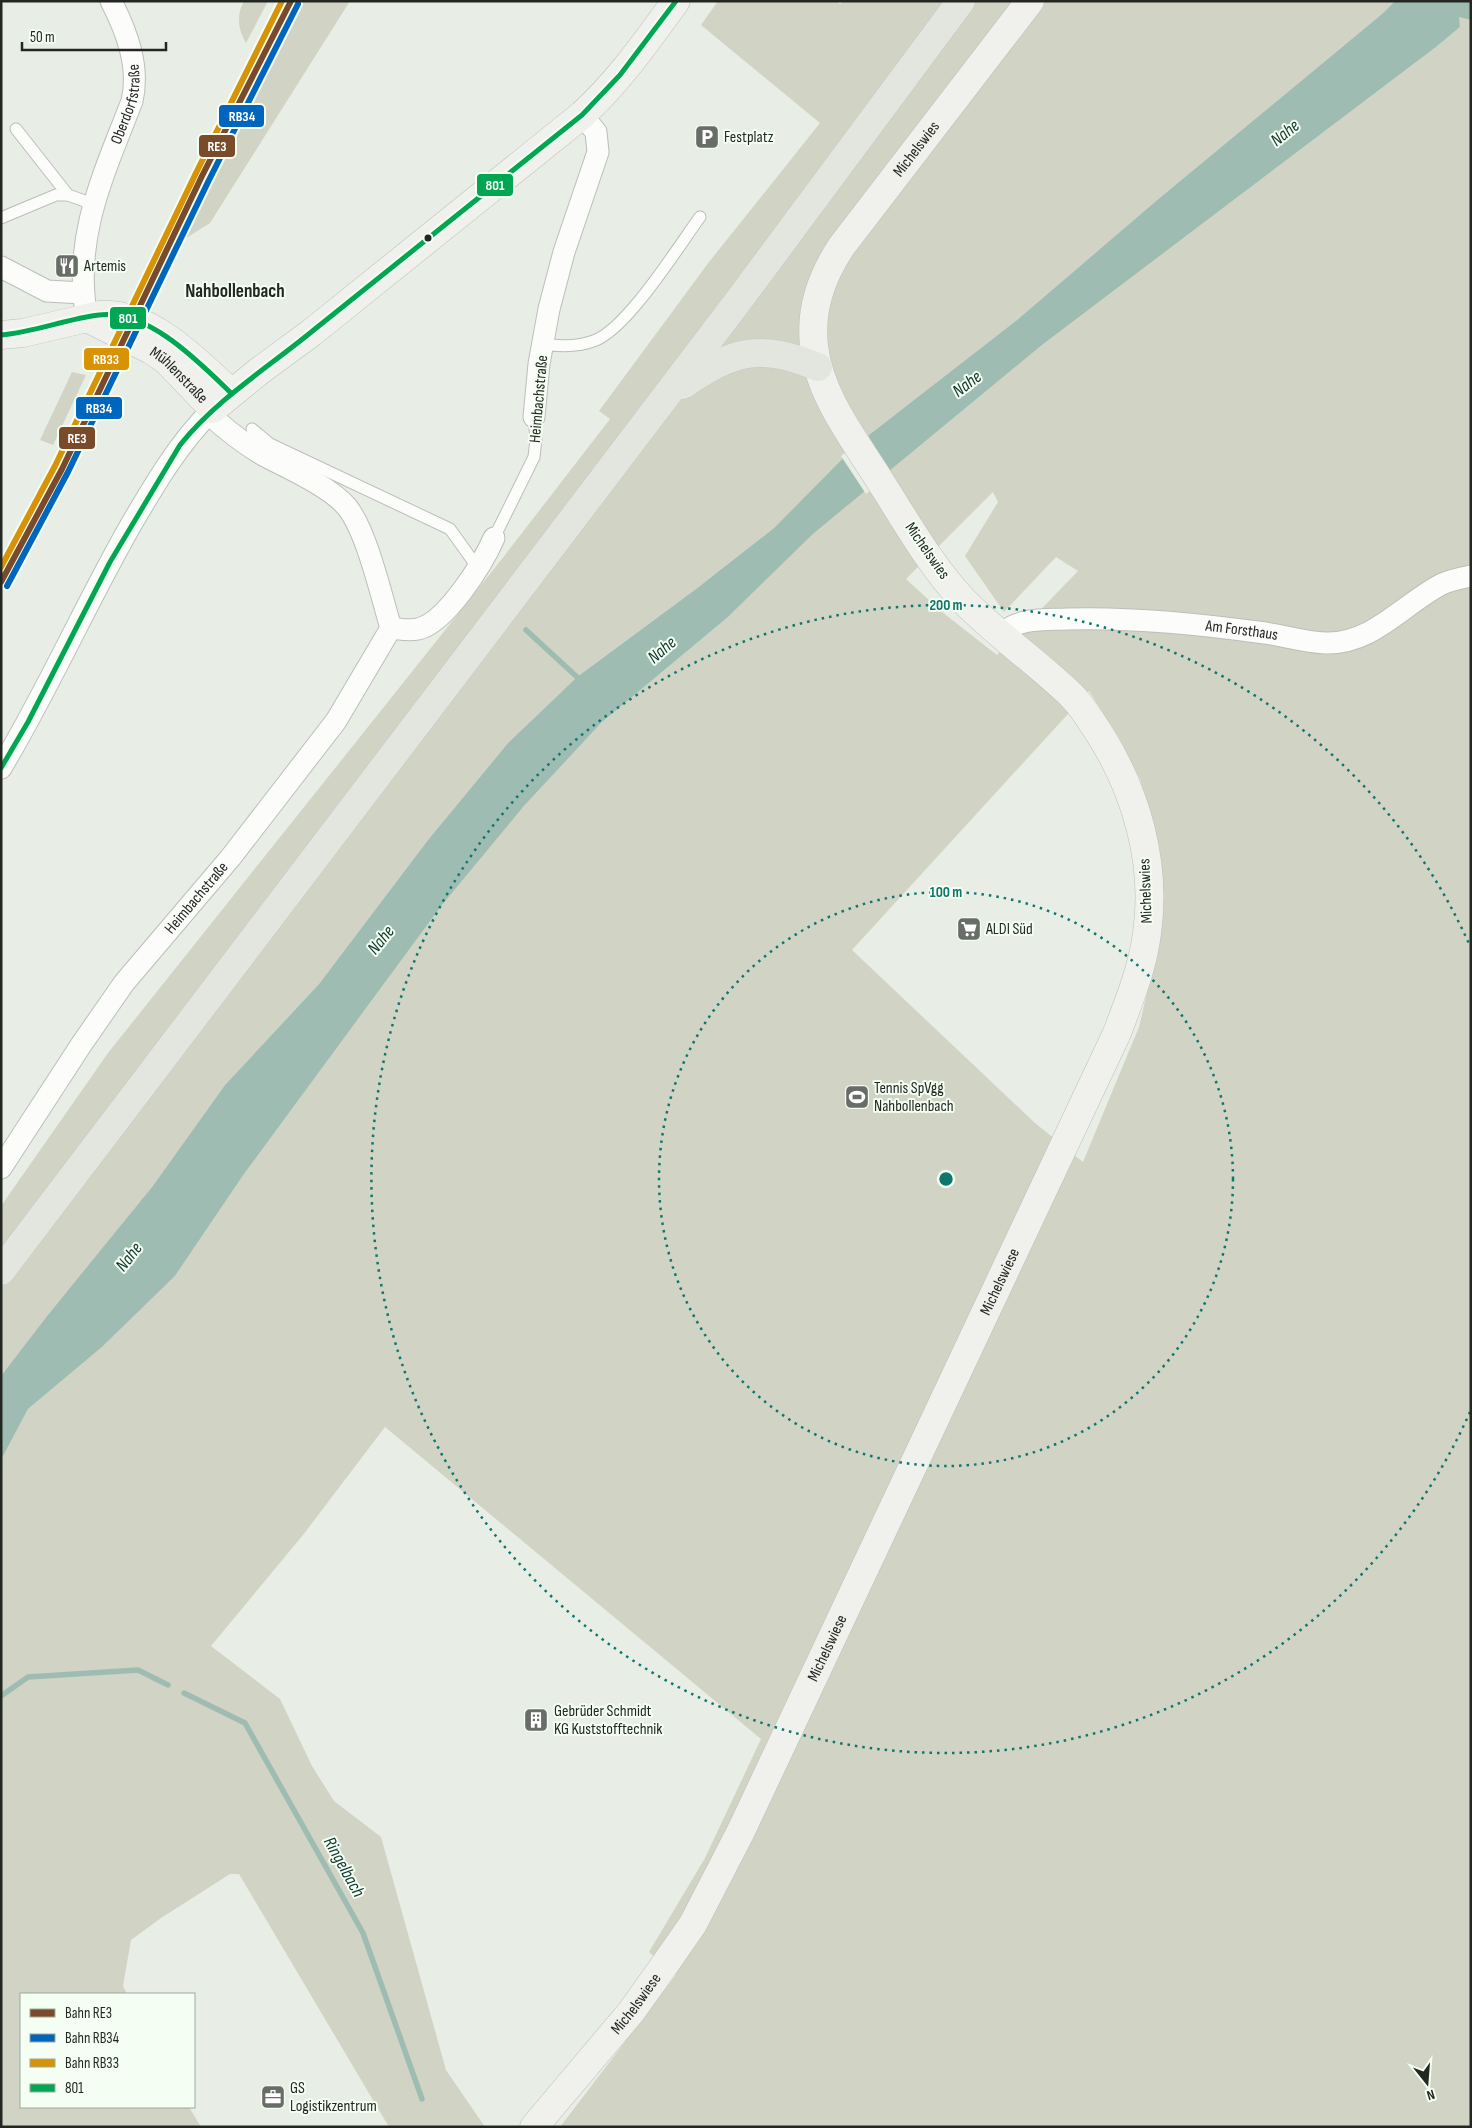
<svg xmlns="http://www.w3.org/2000/svg" width="1472" height="2128" font-family="'Sofia Sans Condensed',sans-serif">
	<style>
		.green { fill: #d1d3c4; fill-rule: evenodd }
		.water { fill: #9fbcb3 }
		.pier { fill: #e8eee6 }
		.lines { fill: none; stroke-linecap: round; stroke-linejoin: round }
		.stream { stroke: #9fbcb3; stroke-width: 5.5 }
		.lane-casing { stroke: #babfb9; stroke-width: 13 }
		.street-casing { stroke: #babfb9; stroke-width: 23 }
		.secondary-casing { stroke: #babfb9; stroke-width: 29 }
		.primary-casing { stroke: #c7c9c6; stroke-width: 29 }
		.lane { stroke: #fcfcfb; stroke-width: 11 }
		.street { stroke: #fcfcfb; stroke-width: 21 }
		.secondary { stroke: #f0f1ed; stroke-width: 28 }
		.primary { stroke: #e3e6de; stroke-width: 28 }
		.bus-1-casing { stroke: #f4fef2; stroke-width: 9 }
		.bus-1 { stroke: #00a651; stroke-width: 5 }
		.rail-1-casing { stroke: #f4fef2; stroke-width: 10 }
		.rail-2-casing { stroke: #f4fef2; stroke-width: 10 }
		.rail-3-casing { stroke: #f4fef2; stroke-width: 10 }
		.rail-1 { stroke: #7a4b2a; stroke-width: 6 }
		.rail-2 { stroke: #0065bd; stroke-width: 6 }
		.rail-3 { stroke: #d79305; stroke-width: 6 }
		.ring { fill: none; stroke: #0f766e; stroke-width: 2.5; stroke-dasharray: 2.5 5 }
		.bus-dot { fill: #232722; stroke: #f4fef2; stroke-width: 2 }
		.labels { text-anchor: middle; dominant-baseline: central; stroke-width: 4; stroke-linejoin: round; paint-order: stroke }
		.street-label { font-size: 16px; fill: #232722; stroke: #f4fef2 }
		.poi-label { font-size: 16px; fill: #232722; stroke: #f4fef2; text-anchor: start }
		.water-label { font-size: 18px; font-style: italic; fill: #0f352e; stroke: #f4fef2 }
		.quarter-label { font-size: 19px; font-weight: bold; fill: #232722; stroke: #f4fef2 }
		.centre { fill: #0f766e; stroke: #f4fef2; stroke-width: 2.5 }
		.ring-label { font-size: 15px; text-anchor: middle; font-weight: bold; fill: #0f766e; stroke: #f4fef2; stroke-width: 4; stroke-linejoin: round; paint-order: stroke }
		.line-badge { stroke: #f4fef2; stroke-width: 2 }
		.badge-label { font-size: 14px; text-anchor: middle; font-weight: bold; fill: #fff }
	</style>
	<rect width="100%" height="100%" fill="#e8eee6"/>
	<g class="green">
		<path d="M 244,1 L 268,1 L 246,43 C 238,30 236,15 244,1 Z"/>
		<path d="M 302,1 L 350,1 L 210,223 L 183,240 L 261,80 Z"/>
		<path d="M 718,1 L 836,1 L 840,4 L 843,1 L 1395,1 L 1382,14 L 1156,201 L 1017,320 L 856,445 L 774,528 L 696,589 L 577,677 L 508,743 L 428,840 L 319,984 L 225,1085 L 152,1187 L 1,1376 L 1,1206 L 108,1053 L 505,555 L 610,419 L 599,411 L 709,262 L 820,123 L 701,25 Z"/>
		<path d="M 1458,16 L 1471,20 L 1471,2127 L 560,2127 L 676,1975 L 649,1952 L 705,1858 L 761,1739 L 385,1427 L 303,1535 L 211,1646 L 280,1699 L 312,1766 L 334,1801 L 381,1837 L 446,2070 L 485,2127 L 389,2127 L 239,1874 L 230,1874 L 161,1918 L 131,1940 L 123,1986 L 127,1994 L 21,1994 L 21,2107 L 189,2107 L 201,2127 L 1,2127 L 1,1460 L 28,1409 L 102,1347 L 175,1276 L 244,1174 L 442,905 L 524,806 L 602,722 L 728,617 L 813,534 L 1042,345 L 1436,47 L 1460,27 ZM 993,492 L 998,502 L 965,556 L 1004,612 L 1056,557 L 1078,571 L 997,655 L 942,612 L 906,579 ZM 1089,691 L 1118,736 L 1140,779 L 1154,826 L 1158,946 L 1139,1027 L 1083,1162 L 1035,1123 L 852,950 Z"/>
		<path d="M 72,372 L 86,375 L 53,445 L 40,440 Z"/>
	</g>
	<path class="water" d="M 1395,1 L 1471,1 L 1471,20 L 1459,17 L 1460,27 L 1436,47 L 1042,345 L 813,534 L 728,617 L 602,722 L 524,806 L 442,905 L 244,1174 L 175,1276 L 102,1347 L 28,1409 L 1,1460 L 1,1376 L 48,1315 L 152,1187 L 225,1085 L 319,984 L 428,840 L 508,743 L 577,677 L 696,589 L 774,528 L 856,445 L 1017,320 L 1156,201 L 1382,14 Z"/>
	<path class="pier" d="M 867,434 L 891,473 L 866,494 L 841,456 Z"/>
	<g class="lines">
		<g class="stream">
			<path d="M 526,630 L 577,677"/>
			<path d="M 184,1693 L 245,1723 L 363,1933 L 422,2099"/>
			<path d="M 1,1696 L 28,1677 L 138,1670 L 168,1685"/>
		</g>
		<defs>
			<g id="lane">
				<path d="M 16,129 L 68,195"/>
				<path d="M 1,218 L 56,195 L 68,195 L 93,204"/>
				<path d="M 543,344 C 562,347 579,347 596,340 C 629,326 678,247 700,217"/>
				<path d="M 252,429 L 270,444 L 450,529 L 478,568"/>
				<path d="M 494,538 L 534,457 L 536,439 L 534,417"/>
			</g>
			<g id="street">
				<path d="M 1,267 L 47,291 L 82,293"/>
				<path id="s1" d="M 87,318 C 72,238 104,174 132,101 C 140,67 127,32 111,1"/>
				<path d="M 534,417 L 539,364 L 549,309 L 564,252 L 598,152 L 596,132 L 582,115"/>
				<path d="M 391,628 C 401,629 409,631 418,629 C 446,623 483,563 494,538"/>
				<path id="s2" d="M 1000,635 C 1019,617 1044,620 1068,619 C 1134,617 1200,624 1265,633 C 1285,636 1305,642 1325,643 C 1372,645 1403,604 1442,584 C 1451,580 1461,578 1471,576"/>
				<path d="M 1,768 C 49,688 86,603 132,523 C 156,482 179,443 213,409"/>
				<path id="s3" d="M 1,1168 L 81,1045 L 124,983 L 231,857 L 336,721 L 391,628 C 381,595 367,532 347,507 C 329,486 288,468 263,455 C 243,443 226,430 209,414"/>
			</g>
			<g id="secondary">
				<path id="s4" d="M 87,318 L 151,350 L 166,360 L 213,409 L 258,372 L 311,333 L 582,115 C 619,81 646,42 676,1"/>
				<path d="M 1,335 L 23,333 L 100,315 C 148,310 199,363 231,393"/>
				<path id="s5" d="M 534,2127 L 631,2012 L 661,1970 L 693,1924 L 741,1831 L 1117,1033 C 1129,1001 1143,967 1147,933 C 1157,863 1136,791 1099,733 C 1091,721 1083,707 1072,696 C 1037,662 997,635 963,600 C 931,566 907,523 882,484 C 856,442 819,396 814,346 C 810,309 821,278 841,247 L 1030,1"/>
			</g>
			<g id="primary">
				<path d="M 683,385 C 734,350 759,343 818,367"/>
				<path d="M 1,1271 L 739,300 L 961,1"/>
			</g>
		</defs>
		<use href="#lane" class="lane-casing"/>
		<use href="#street" class="street-casing"/>
		<use href="#secondary" class="secondary-casing"/>
		<use href="#primary" class="primary-casing"/>
		<use href="#lane" class="lane"/>
		<use href="#street" class="street"/>
		<use href="#secondary" class="secondary"/>
		<use href="#primary" class="primary"/>
		<defs>
			<g id="bus-1">
				<path d="M 1,335 C 35,332 66,319 99,315 C 148,309 199,362 231,393"/>
				<path d="M 1,768 L 28,722 L 110,562 L 180,445 C 218,398 269,367 315,329 C 404,258 493,186 582,115 L 620,75 L 676,1"/>
			</g>
		</defs>
		<use href="#bus-1" class="bus-1-casing"/>
		<use href="#bus-1" class="bus-1"/>
		<defs>
			<path id="rail-1" d="M 1,582 L 62,469 L 202,176 L 291,1"/>
			<path id="rail-2" d="M 7,586 L 68,472 L 209,180 L 298,4"/>
			<path id="rail-3" d="M 1,567 L 55,466 L 196,173 L 282,1"/>
		</defs>
		<use href="#rail-1" class="rail-1-casing"/>
		<use href="#rail-2" class="rail-2-casing"/>
		<use href="#rail-3" class="rail-3-casing"/>
		<use href="#rail-1" class="rail-1"/>
		<use href="#rail-2" class="rail-2"/>
		<use href="#rail-3" class="rail-3"/>
	</g>
	<g class="ring">
		<circle cx="946" cy="1179" r="287"/>
		<path d="M1470 1412A574 574 0 1 1 1470 946"/>
	</g>
	<defs>
		<symbol id="parking-square" viewBox="-11 -11 22 22"><rect x="-9" y="-9" width="18" height="18" rx="4" fill="#686d67" stroke="#f4fef2"/><path d="M-3.5-5.5H1a3.5 3.5 0 0 1 0 7H-1V5.5H-3.5ZM-1-3.4V-.6H.8a1.4 1.4 0 0 0 0-2.8Z" fill="#fff"/></symbol>
		<symbol id="restaurant-square" viewBox="-11 -11 22 22"><rect x="-9" y="-9" width="18" height="18" rx="4" fill="#686d67" stroke="#f4fef2"/><path d="M-5-6h1v4h1v-4h1v4h1v-4h1v5L-1.5 .5V6h-2V.5L-5-1ZM5-6V6H3V1.5H1.5Q1.5-4 5-6Z" fill="#fff"/></symbol>
		<symbol id="supermarket-square" viewBox="-11 -11 22 22"><rect x="-9" y="-9" width="18" height="18" rx="4" fill="#686d67" stroke="#f4fef2"/><path d="M-6-5.5h2.5l.6 2H6L4.5 2H-2.5L-4.4-4H-6ZM-1.5 3.2a1.3 1.3 0 1 0 .1 0ZM3 3.2a1.3 1.3 0 1 0 .1 0Z" fill="#fff"/></symbol>
		<symbol id="stadium-square" viewBox="-11 -11 22 22"><rect x="-9" y="-9" width="18" height="18" rx="4" fill="#686d67" stroke="#f4fef2"/><path d="M0-5a6.5 5 0 1 0 0 10a6.5 5 0 1 0 0-10ZM-3.5-1.8h7v3.6h-7Z" fill="#fff"/></symbol>
		<symbol id="building-square" viewBox="-11 -11 22 22"><rect x="-9" y="-9" width="18" height="18" rx="4" fill="#686d67" stroke="#f4fef2"/><path d="M-4-6H4V6H1V3H-1V6H-4ZM-2.5-4.3h1.7v1.8h-1.7ZM.8-4.3h1.7v1.8H.8ZM-2.5-1h1.7V.8h-1.7ZM.8-1h1.7V.8H.8Z" fill="#fff"/></symbol>
		<symbol id="office-square" viewBox="-11 -11 22 22"><rect x="-9" y="-9" width="18" height="18" rx="4" fill="#686d67" stroke="#f4fef2"/><path d="M-6-3h4V-5.5h4V-3h4V5H-6ZM-1-4.5V-3h2v-1.5ZM-6 0V1H6V0Z" fill="#fff"/></symbol>
	</defs>
	<g fill-rule="evenodd">
		<use href="#parking-square" x="693" y="123" width="28" height="28"/>
		<use href="#restaurant-square" x="53" y="252" width="28" height="28"/>
		<use href="#supermarket-square" x="955" y="915" width="28" height="28"/>
		<use href="#stadium-square" x="843" y="1083" width="28" height="28"/>
		<use href="#building-square" x="522" y="1706" width="28" height="28"/>
		<use href="#office-square" x="259" y="2083" width="28" height="28"/>
	</g>
	<circle class="bus-dot" cx="428" cy="238" r="4.5"/>
	<g class="labels">
		<g class="street-label">
			<text stroke="none"><textPath href="#s1" startOffset="221">Oberdorfstraße</textPath></text>
			<text stroke="none"><textPath href="#s5" startOffset="2276">Michelswies</textPath></text>
			<text stroke="none"><textPath href="#s4" startOffset="109">Mühlenstraße</textPath></text>
			<text transform="translate(539 399) rotate(-85)">Heimbachstraße</text>
			<text transform="translate(927 551) rotate(55)">Michelswies</text>
			<text stroke="none"><textPath href="#s2" startOffset="246">Am Forsthaus</textPath></text>
			<text transform="translate(1146 891) rotate(-92)">Michelswies</text>
			<text stroke="none"><textPath href="#s3" startOffset="334">Heimbachstraße</textPath></text>
			<text stroke="none"><textPath href="#s5" startOffset="970">Michelswiese</textPath></text>
			<text stroke="none"><textPath href="#s5" startOffset="565">Michelswiese</textPath></text>
			<text stroke="none"><textPath href="#s5" startOffset="160">Michelswiese</textPath></text>
		</g>
		<g class="poi-label">
			<text x="724" y="137">Festplatz</text>
			<text x="84" y="266">Artemis</text>
			<text x="986" y="929">ALDI Süd</text>
			<text x="874" y="1088">Tennis SpVgg<tspan x="874" dy="18">Nahbollenbach</tspan></text>
			<text x="554" y="1711">Gebrüder Schmidt<tspan x="554" dy="18">KG Kuststofftechnik</tspan></text>
			<text x="290" y="2088">GS<tspan x="290" dy="18">Logistikzentrum</tspan></text>
		</g>
		<g class="water-label">
			<text transform="translate(1285 133) rotate(-39)">Nahe</text>
			<text transform="translate(967 384) rotate(-37)">Nahe</text>
			<text transform="translate(662 650) rotate(-41)">Nahe</text>
			<text transform="translate(381 940) rotate(-51)">Nahe</text>
			<text transform="translate(129 1257) rotate(-52)">Nahe</text>
			<text transform="translate(344 1867) rotate(61)">Ringelbach</text>
		</g>
		<g class="quarter-label">
			<text x="235" y="291">Nahbollenbach</text>
		</g>
	</g>
	<circle cx="946" cy="1179" r="8" class="centre"/>
	<g class="ring-label">
		<text x="946" y="610">200 m</text>
		<text x="946" y="897">100 m</text>
	</g>
	<g class="line-badge">
		<rect x="218" y="104" width="47" height="24" rx="5" fill="#0065bd"/>
		<rect x="198" y="134" width="38" height="24" rx="5" fill="#7a4b2a"/>
		<rect x="476" y="173" width="38" height="24" rx="5" fill="#00a651"/>
		<rect x="109" y="306" width="38" height="24" rx="5" fill="#00a651"/>
		<rect x="83" y="347" width="47" height="24" rx="5" fill="#d79305"/>
		<rect x="75" y="396" width="48" height="24" rx="5" fill="#0065bd"/>
		<rect x="58" y="426" width="38" height="24" rx="5" fill="#7a4b2a"/>
	</g>
	<g class="badge-label">
		<text x="242" y="121">RB34</text>
		<text x="217" y="151">RE3</text>
		<text x="495" y="190">801</text>
		<text x="128" y="323">801</text>
		<text x="106" y="364">RB33</text>
		<text x="99" y="413">RB34</text>
		<text x="77" y="443">RE3</text>
	</g>
	<rect width="1472" height="2128" fill="none" stroke="#232722" stroke-width="5"/>
	<rect x="20" y="1993" width="175" height="115" fill="#f4fef2" stroke="#a0a89f"/>
	<rect x="30" y="2009" width="25" height="8" fill="#7a4b2a" stroke="#a0a89f"/>
	<text x="65" y="2018" font-size="15" fill="#232722">Bahn RE3</text>
	<rect x="30" y="2034" width="25" height="8" fill="#0065bd" stroke="#a0a89f"/>
	<text x="65" y="2043" font-size="15" fill="#232722">Bahn RB34</text>
	<rect x="30" y="2059" width="25" height="8" fill="#d79305" stroke="#a0a89f"/>
	<text x="65" y="2068" font-size="15" fill="#232722">Bahn RB33</text>
	<rect x="30" y="2084" width="25" height="8" fill="#00a651" stroke="#a0a89f"/>
	<text x="65" y="2093" font-size="15" fill="#232722">801</text>
	<g transform="translate(1427 2083) rotate(163)" stroke="#f4fef2" stroke-width="4" paint-order="stroke">
	<path d="M0-4L9 19L0 12L-9 19Z" fill="#232722"/>
	<text y="-8" font-size="14" font-weight="bold" text-anchor="middle" fill="#232722">N</text>
	</g>
	<path d="M22 42v8h144v-8" fill="none" stroke="#232722" stroke-width="2.5"/>
	<text x="30" y="42" font-size="15" fill="#232722" stroke="#f4fef2" stroke-width="4" paint-order="stroke">50 m</text>
</svg>
